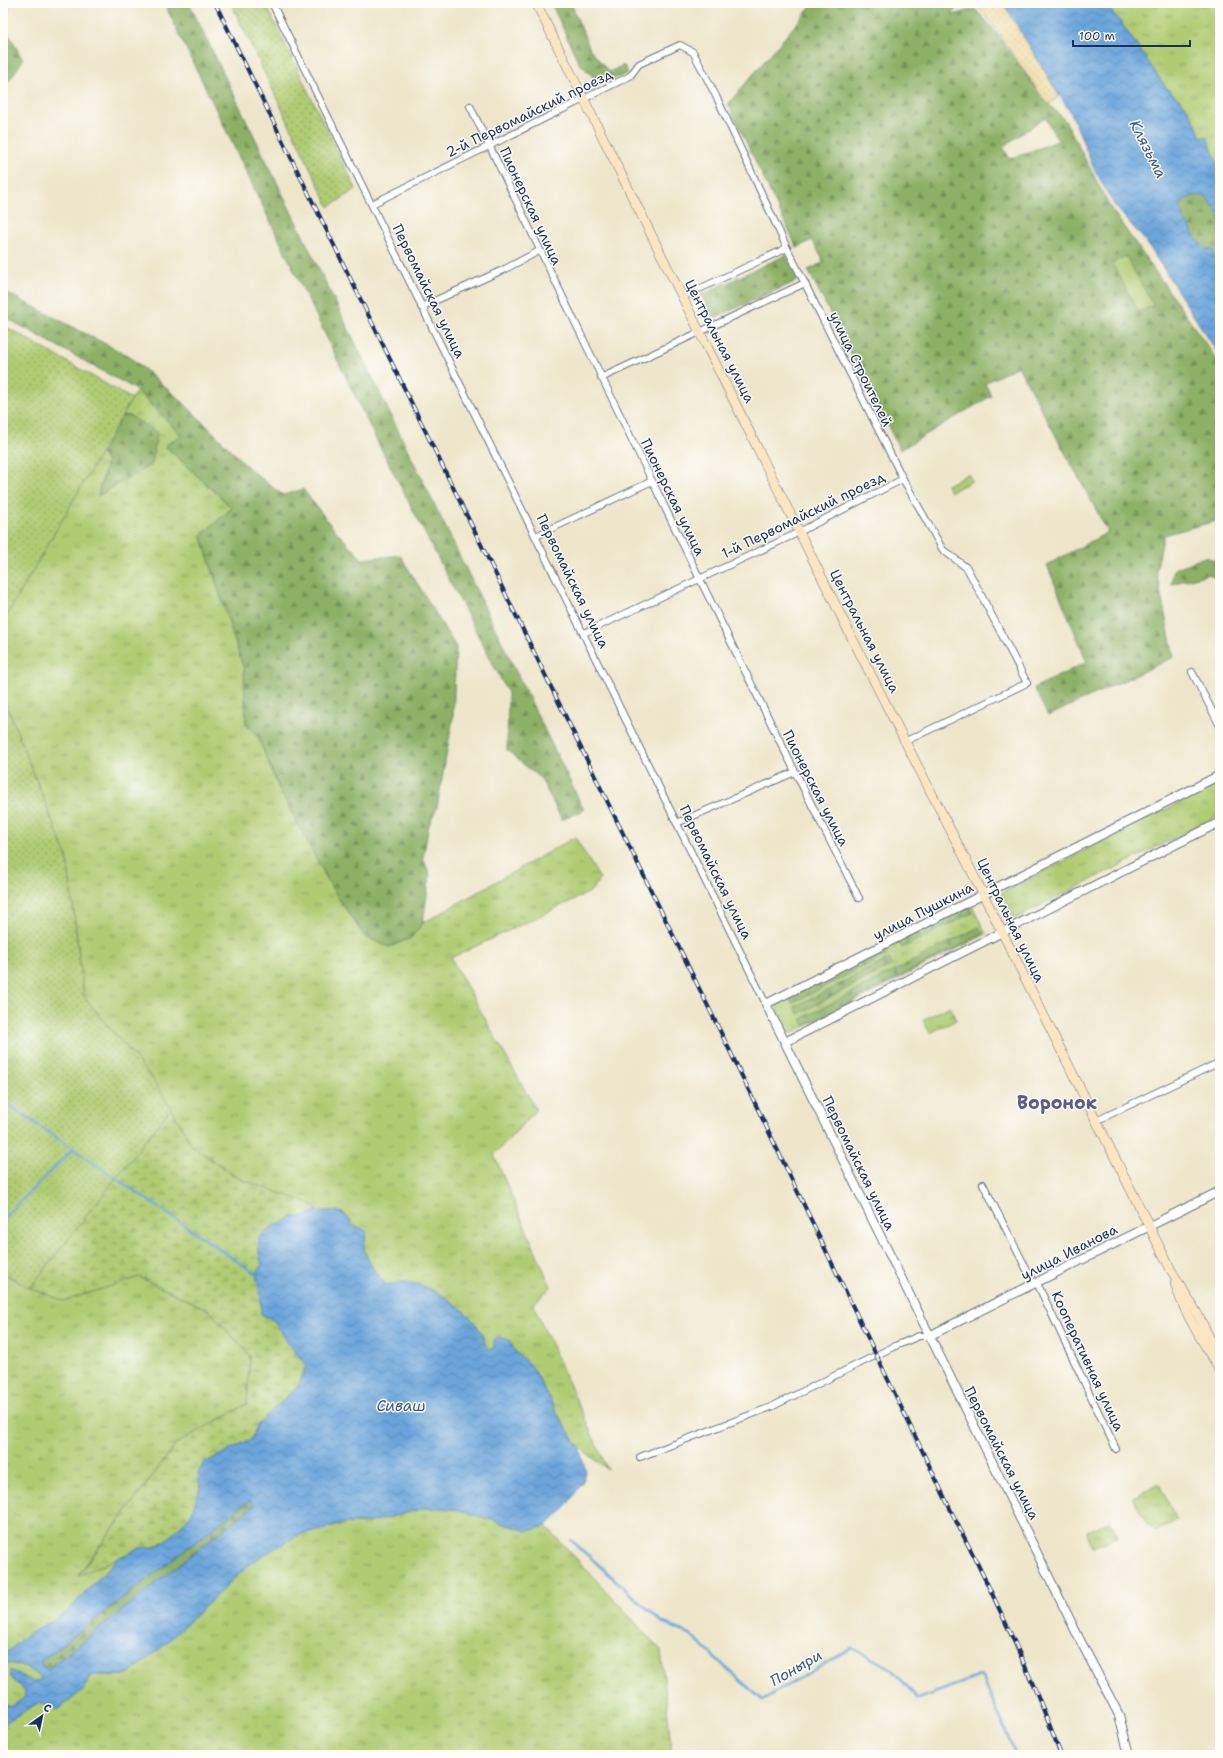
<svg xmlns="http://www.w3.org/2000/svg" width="1223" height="1758" font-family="'Shantell Sans',sans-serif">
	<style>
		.grass { fill: url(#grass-tufts); stroke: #667e68 }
		.forest { fill: url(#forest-firs); stroke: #547062; fill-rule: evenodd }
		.wetland { fill: url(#wetland-marsh); stroke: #667e68 }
		.sand { fill: url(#sand-dots); stroke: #84847e }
		.garden { fill: url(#garden-dots); stroke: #667e68 }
		.pitch { fill: #b0cc73; stroke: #667e68 }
		.water { fill: url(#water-waves); stroke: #426a9c; fill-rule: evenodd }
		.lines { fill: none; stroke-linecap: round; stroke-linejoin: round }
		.stream { stroke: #6aa4da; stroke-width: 2.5 }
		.minor-casing { stroke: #656f84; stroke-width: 8 }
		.tertiary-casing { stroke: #656f84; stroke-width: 10 }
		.secondary-casing { stroke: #656f84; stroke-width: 10 }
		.minor { stroke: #fff; stroke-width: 6 }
		.tertiary { stroke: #fff; stroke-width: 8 }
		.secondary { stroke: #fbe6c4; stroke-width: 9 }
		.rail-casing { stroke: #1b2f5e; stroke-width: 4 }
		.rail { stroke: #fdfcf7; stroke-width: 2.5; stroke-dasharray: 8; stroke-linecap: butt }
		.labels { text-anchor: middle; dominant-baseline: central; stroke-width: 3; stroke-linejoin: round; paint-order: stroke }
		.street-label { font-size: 14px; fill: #1b2f5e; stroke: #fdfcf7 }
		.water-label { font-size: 15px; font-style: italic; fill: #375889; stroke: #fdfcf7 }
		.district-label { font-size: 18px; font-weight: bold; fill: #5d5b8a; stroke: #fdfcf7 }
	</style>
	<defs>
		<pattern id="grass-tufts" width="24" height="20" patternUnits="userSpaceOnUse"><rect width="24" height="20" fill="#b0cc73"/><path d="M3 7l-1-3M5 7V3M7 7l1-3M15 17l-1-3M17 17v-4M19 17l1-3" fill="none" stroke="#8ea662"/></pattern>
		<pattern id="forest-firs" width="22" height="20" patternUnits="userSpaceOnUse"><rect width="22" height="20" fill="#8cb065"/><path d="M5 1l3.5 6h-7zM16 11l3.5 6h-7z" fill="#729056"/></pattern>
		<pattern id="wetland-marsh" width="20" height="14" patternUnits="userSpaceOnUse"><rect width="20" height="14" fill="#b0cc73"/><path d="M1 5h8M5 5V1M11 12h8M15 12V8" fill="none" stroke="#8ea662"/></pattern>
		<pattern id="sand-dots" width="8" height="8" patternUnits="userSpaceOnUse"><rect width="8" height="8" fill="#eeda9e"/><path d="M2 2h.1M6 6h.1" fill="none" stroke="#ccbb8a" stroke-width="1.8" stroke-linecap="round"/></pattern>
		<pattern id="garden-dots" width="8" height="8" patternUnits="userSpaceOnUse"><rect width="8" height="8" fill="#b0cc73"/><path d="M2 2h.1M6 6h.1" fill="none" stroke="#8ea662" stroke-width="1.8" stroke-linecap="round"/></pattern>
		<pattern id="water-waves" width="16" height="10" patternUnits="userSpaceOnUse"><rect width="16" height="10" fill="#6aa4da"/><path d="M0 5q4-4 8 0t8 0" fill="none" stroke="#5686b4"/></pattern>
	</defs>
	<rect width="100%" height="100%" fill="#fdfcf7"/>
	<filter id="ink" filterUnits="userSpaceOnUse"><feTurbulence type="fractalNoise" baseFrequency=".025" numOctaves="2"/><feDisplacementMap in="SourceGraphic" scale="8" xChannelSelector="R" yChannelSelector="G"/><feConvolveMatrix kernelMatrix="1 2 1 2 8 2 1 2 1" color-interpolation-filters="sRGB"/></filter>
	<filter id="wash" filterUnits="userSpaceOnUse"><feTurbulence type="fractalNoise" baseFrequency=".012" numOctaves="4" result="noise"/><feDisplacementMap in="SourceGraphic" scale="16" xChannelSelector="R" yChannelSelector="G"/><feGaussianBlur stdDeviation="0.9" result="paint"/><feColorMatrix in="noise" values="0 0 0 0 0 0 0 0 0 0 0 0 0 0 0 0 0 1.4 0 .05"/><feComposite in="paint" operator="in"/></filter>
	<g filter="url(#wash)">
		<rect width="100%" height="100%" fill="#eee6ca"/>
		<g class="grass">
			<path d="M 1104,3 L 1220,3 L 1220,169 L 1207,137 L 1201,138 L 1195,122 L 1185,105 L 1167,89 L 1119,20 Z"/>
			<path d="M 137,390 L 182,435 L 165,446 L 232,508 L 202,535 L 244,670 L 246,724 L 258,737 L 280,791 L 389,947 L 411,938 L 423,923 L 575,837 L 600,879 L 590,892 L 451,958 L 536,1110 L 494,1155 L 551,1287 L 533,1304 L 608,1470 L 579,1447 L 561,1420 L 533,1368 L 515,1351 L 509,1340 L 494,1349 L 488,1349 C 484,1343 484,1338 481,1332 C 470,1310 429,1283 405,1282 C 399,1281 392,1284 386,1285 C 368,1263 363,1257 363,1229 C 349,1226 352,1219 343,1213 C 336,1209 324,1211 317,1211 L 311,1204 L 240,1179 L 193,1147 L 152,1078 L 84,997 L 67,858 L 3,696 L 3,622 L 101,452 L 107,463 L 98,495 L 130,416 L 122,416 Z"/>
			<path d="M 968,474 L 972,481 L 950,492 L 947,485 Z"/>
			<path d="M 1220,782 L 1220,815 L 1014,919 L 1001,893 Z"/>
			<path d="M 971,904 L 986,934 L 790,1034 L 774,1001 Z"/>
			<path d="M 950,1006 L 957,1020 L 930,1033 L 923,1020 Z"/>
			<path d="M 3,1273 L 30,1288 L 64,1301 L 139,1277 L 209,1310 L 250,1356 L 247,1404 L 177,1443 L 78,1575 L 118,1558 L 67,1612 L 22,1638 L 9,1651 L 3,1651 Z"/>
			<path d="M 1159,1484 L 1177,1520 L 1155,1532 L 1146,1522 L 1133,1497 Z"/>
			<path d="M 425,1508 L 456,1509 L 527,1531 L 546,1526 L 661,1650 L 672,1755 L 3,1755 L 3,1724 L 38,1703 L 83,1690 L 92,1675 L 128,1675 L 162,1647 L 253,1561 L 300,1534 L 348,1523 L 368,1523 Z"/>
			<path d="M 1110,1520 L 1118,1536 L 1094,1548 L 1086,1532 Z"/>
			<path d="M 3,1661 L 27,1668 L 42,1679 L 34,1682 L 11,1678 L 23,1688 L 25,1697 L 11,1707 L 3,1704 Z"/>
		</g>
		<g class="forest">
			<path d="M 3,3 L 9,3 L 6,29 L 23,60 L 3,90 Z"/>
			<path d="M 164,3 L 189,3 L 584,810 L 562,820 L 541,779 L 507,750 L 508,693 L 376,439 Z"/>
			<path d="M 551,3 L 571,3 L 590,49 L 609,72 L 624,65 L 628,73 L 611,80 L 595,79 L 579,63 Z"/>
			<path d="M 814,3 L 958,3 L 952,15 L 975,9 L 991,26 L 1042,97 L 1065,120 L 1110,207 L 1220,364 L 1220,520 L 1164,535 L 1156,571 L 1174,657 L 1048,716 L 1034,688 L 1087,662 L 1047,565 L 1108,532 L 1018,366 L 985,383 L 991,396 L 900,450 L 808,270 L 824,262 L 812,240 L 797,248 L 728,104 ZM 1045,117 L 1058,141 L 1010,159 L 1003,147 Z"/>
			<path d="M 1194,195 L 1205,196 L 1220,215 L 1220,260 L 1212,257 L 1213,251 L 1205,248 L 1195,238 L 1189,225 L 1184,220 L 1180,204 L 1187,198 Z"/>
			<path d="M 786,255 L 799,280 L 714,318 L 701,295 Z"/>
			<path d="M 3,291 L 129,356 L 185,404 L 251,470 L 283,495 L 303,489 L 333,528 L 362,559 L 400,555 L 456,647 L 453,718 L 437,807 L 429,825 L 423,858 L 430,875 L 423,923 L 411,938 L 389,947 L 365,937 L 334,892 L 280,791 L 258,737 L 246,724 L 244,670 L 201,535 L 232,508 L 165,446 L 181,435 L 137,390 L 3,316 Z"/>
			<path d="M 122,416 L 130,416 L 157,432 L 152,464 L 98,496 L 107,463 L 101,452 Z"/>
			<path d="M 1205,557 L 1220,562 L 1220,580 L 1209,574 L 1171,584 L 1174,569 Z"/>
			<path d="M 969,907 L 972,913 L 902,948 L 898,941 Z"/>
			<path d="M 979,927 L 983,934 L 804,1026 L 801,1019 Z"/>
			<path d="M 883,949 L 887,955 L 792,1003 L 788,996 Z"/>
			<path d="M 889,959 L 892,965 L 798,1014 L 795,1007 Z"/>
			<path d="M 250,1500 L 254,1505 L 47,1670 L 40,1662 Z"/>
		</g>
		<path class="wetland" d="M 171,1108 L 193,1147 L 240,1179 L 312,1204 L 317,1211 L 303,1217 L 291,1217 L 282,1224 L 259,1254 L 262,1265 L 256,1274 L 261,1299 L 261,1314 L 275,1321 L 288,1343 L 306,1365 L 299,1385 L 258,1424 L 251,1439 L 204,1463 L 198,1473 L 200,1488 L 191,1515 L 170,1537 L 154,1547 L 140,1548 L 78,1576 L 177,1443 L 247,1404 L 250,1356 L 209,1310 L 139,1277 L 64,1301 L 30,1288 L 126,1130 Z"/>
		<path class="sand" d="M 975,3 L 1003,3 L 1008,10 L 1059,96 L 1049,104 L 1042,97 L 992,23 Z"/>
		<g class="garden">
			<path d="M 231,3 L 265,3 L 356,189 L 329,207 Z"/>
			<path d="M 3,325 L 132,399 L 3,622 Z"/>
			<path d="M 3,696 L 67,858 L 84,997 L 152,1078 L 171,1108 L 30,1288 L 3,1273 Z"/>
		</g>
		<path class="pitch" d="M 1126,256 L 1153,305 L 1139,312 L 1112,263 Z"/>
		<g class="water">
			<path d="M 1003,3 L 1104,3 L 1119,20 L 1167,89 L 1185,105 L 1195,122 L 1201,137 L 1207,137 L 1220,169 L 1220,215 L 1205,196 C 1193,195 1188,196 1180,204 L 1184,220 L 1189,225 L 1195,238 L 1205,248 L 1214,251 L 1212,257 L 1220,260 L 1220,357 L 1147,243 L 1114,205 L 1093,167 L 1073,117 Z"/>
			<path d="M 317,1211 L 332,1211 L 343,1213 L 354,1227 L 363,1229 L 367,1232 L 363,1249 L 373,1269 L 386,1285 C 392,1284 399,1281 405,1282 C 429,1283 470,1310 481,1332 C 484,1338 484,1343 488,1349 L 494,1348 L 494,1340 L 500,1337 L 509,1340 L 515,1351 L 533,1368 L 561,1420 L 579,1447 L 586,1472 L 583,1482 L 562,1512 L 546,1526 L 527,1531 L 456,1509 L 425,1508 L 368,1523 L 348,1523 L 300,1534 L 253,1561 L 162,1647 L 128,1675 L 92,1675 L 83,1690 L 58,1710 L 38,1703 L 3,1724 L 3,1704 L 11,1707 L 25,1697 L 23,1688 L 11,1678 L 10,1670 L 34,1682 L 42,1679 L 27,1668 L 3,1661 L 3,1651 L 9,1651 L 22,1638 L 67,1612 L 118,1558 L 140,1548 L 155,1547 L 170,1537 L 191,1515 L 200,1488 L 198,1473 L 204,1463 L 251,1439 L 258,1424 L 299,1385 L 306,1365 L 288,1343 L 275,1321 L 261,1314 L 261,1299 L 256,1274 L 262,1265 L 259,1254 L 259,1238 L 275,1224 L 282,1224 L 291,1217 L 303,1217 ZM 250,1500 L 254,1505 L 47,1670 L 40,1662 Z"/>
		</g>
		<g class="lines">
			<g class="stream">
				<path d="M 3,1101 L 256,1274"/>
				<path d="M 3,1219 L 73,1149"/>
				<path d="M 571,1540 L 662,1622 L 689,1634 L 762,1700 L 852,1648 L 891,1668 L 918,1699 L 980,1676 L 983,1678 L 1016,1755"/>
			</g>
		</g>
	</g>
	<g filter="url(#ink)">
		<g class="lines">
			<defs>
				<g id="minor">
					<path d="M 272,3 L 766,1004"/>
					<path d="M 470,106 C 599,370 725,636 859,898"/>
					<path d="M 372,204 L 630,76 L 639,64 L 680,45 L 693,52 L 716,96 L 787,248 L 903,479 L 943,550 L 967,568 L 1027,683 L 906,741"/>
					<path d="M 682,297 L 787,248"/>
					<path d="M 421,307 L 505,269 L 539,251"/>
					<path d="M 601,378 L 805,283"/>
					<path d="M 536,536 L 652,481"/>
					<path d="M 584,633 L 789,537 L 903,479"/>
					<path d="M 1192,672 L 1220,726"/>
					<path d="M 677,823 L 795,772"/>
					<path d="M 1096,1121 L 1220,1062"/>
					<path d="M 983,1184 L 1034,1284"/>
					<path d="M 1037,1283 L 1116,1449"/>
					<path d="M 640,1457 L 771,1407 L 893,1347 L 919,1336 L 929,1336"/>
				</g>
				<g id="tertiary">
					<path d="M 785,1042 L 1220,822"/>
					<path d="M 929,1336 L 1220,1191"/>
					<path d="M 1129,1755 L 1119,1715 L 1079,1638 L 766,1004 L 1220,775"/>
				</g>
				<g id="secondary">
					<path d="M 536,3 L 849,632 L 975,878 L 1171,1270 L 1197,1313 L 1220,1359"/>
					<path d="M 1175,1283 C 1184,1314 1204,1343 1220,1371"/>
				</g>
			</defs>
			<use href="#minor" class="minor-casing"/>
			<use href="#tertiary" class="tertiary-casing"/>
			<use href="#secondary" class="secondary-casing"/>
			<use href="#minor" class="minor"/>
			<use href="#tertiary" class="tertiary"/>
			<use href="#secondary" class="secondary"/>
			<defs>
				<path id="rail" d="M 215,3 L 727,1045 L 956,1521 C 995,1597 1031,1674 1061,1755"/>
			</defs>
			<use href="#rail" class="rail-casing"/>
			<use href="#rail" class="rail"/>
		</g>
	</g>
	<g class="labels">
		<g class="street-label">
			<text transform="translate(529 113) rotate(-26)">2-й Первомайский проезд</text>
			<text transform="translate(531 206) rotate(65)">Пионерская улица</text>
			<text transform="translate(429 291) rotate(64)">Первомайская улица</text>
			<text transform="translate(720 341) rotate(63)">Центральная улица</text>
			<text transform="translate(861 369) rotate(64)">улица Строителей</text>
			<text transform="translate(673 497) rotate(64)">Пионерская улица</text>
			<text transform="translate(803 515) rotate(-26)">1-й Первомайский проезд</text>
			<text transform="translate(573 581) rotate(64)">Первомайская улица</text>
			<text transform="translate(865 631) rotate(63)">Центральная улица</text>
			<text transform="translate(816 788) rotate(63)">Пионерская улица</text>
			<text transform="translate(716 872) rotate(64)">Первомайская улица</text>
			<text transform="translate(923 911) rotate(-27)">улица Пушкина</text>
			<text transform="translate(1011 920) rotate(64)">Центральная улица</text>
			<text transform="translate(859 1163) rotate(64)">Первомайская улица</text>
			<text transform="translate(1069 1252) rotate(-27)">улица Иванова</text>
			<text transform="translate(1088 1361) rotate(65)">Кооперативная улица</text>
			<text transform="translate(1002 1453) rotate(63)">Первомайская улица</text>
		</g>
		<g class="water-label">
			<text transform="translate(1148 149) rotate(63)">Клязьма</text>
			<text x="401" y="1406">Сиваш</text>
			<text transform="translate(796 1668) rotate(-30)">Поныри</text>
		</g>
		<g class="district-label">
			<text x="1057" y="1103">Воронок</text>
		</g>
	</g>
	<rect width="1223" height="1758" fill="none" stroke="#fdfcf7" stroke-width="16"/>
	<g transform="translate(42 1716) rotate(33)" stroke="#fdfcf7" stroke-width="3" paint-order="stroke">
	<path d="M0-3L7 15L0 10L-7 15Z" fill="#1b2f5e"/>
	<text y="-6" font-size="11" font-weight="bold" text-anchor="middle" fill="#1b2f5e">С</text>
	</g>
	<path d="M1073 40v6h117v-6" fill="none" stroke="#1b2f5e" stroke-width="2"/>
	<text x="1079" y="40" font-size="12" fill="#1b2f5e" stroke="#fdfcf7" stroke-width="3" paint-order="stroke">100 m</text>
</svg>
